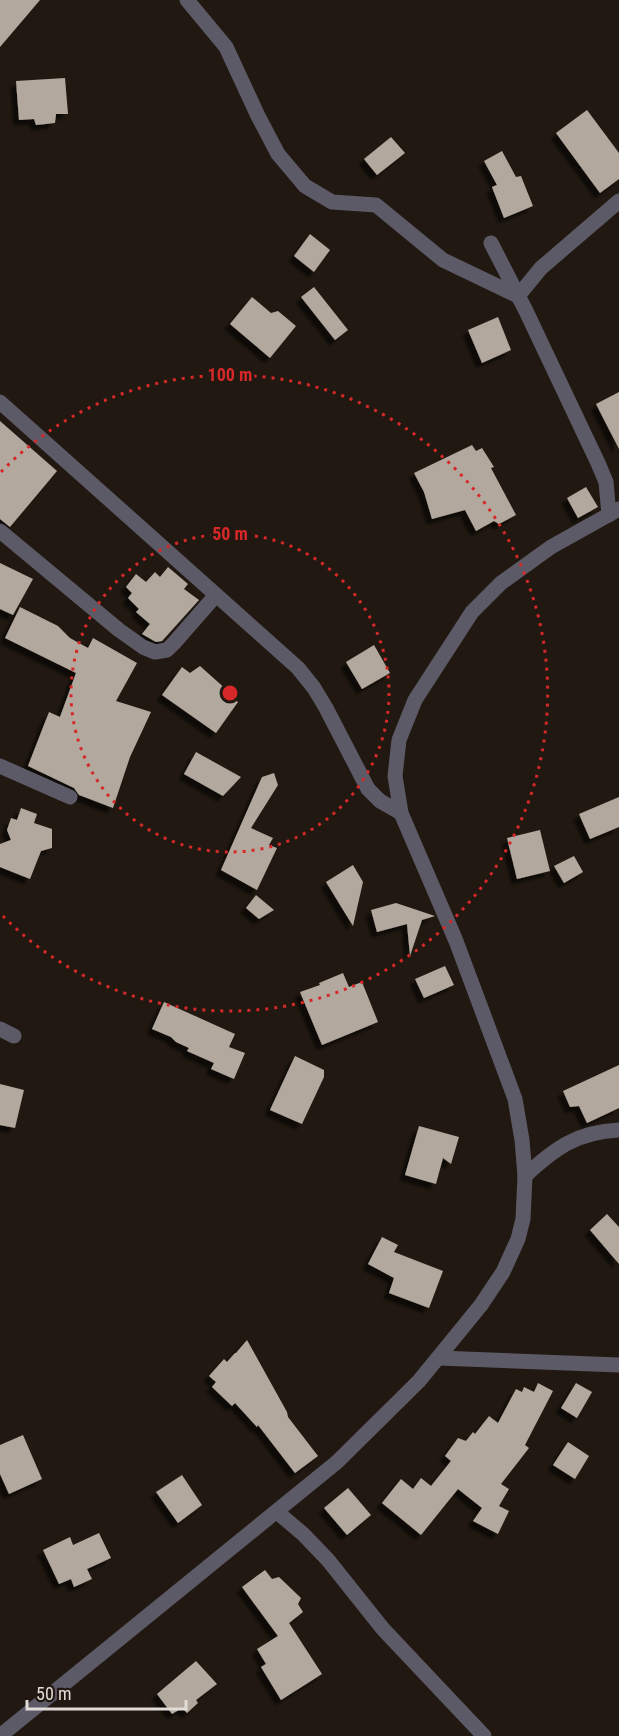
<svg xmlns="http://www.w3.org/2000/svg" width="619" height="1736" font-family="'Roboto Condensed',sans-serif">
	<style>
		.building { fill: #b2a89e; filter: url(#shadow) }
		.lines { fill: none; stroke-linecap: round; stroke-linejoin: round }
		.minor { stroke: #5d5a68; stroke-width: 15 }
		.ring { fill: none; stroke: #d62828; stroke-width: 3; stroke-dasharray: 3 6 }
		.centre { fill: #d62828; stroke: #211911; stroke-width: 3 }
		.ring-label { font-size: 18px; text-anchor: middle; font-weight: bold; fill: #d62828; stroke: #211911; stroke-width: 6; stroke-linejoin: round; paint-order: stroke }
	</style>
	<defs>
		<filter id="shadow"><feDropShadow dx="-5.5" dy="5.5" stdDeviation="1.5" flood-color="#0009"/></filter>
	</defs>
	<rect width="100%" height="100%" fill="#211911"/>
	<g class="building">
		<path d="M 0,0 L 40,0 L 0,47 Z"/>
		<path d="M 65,78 L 68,114 L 56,114 L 55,123 L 36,125 L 34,119 L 19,120 L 16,81 Z"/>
		<path d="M 587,110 L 619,153 L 619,179 L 600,193 L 556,133 Z"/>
		<path d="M 391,137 L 405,153 L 377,175 L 364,159 Z"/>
		<path d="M 502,151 L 516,177 L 521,176 L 533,206 L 504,218 L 492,187 L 497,185 L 484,161 Z"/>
		<path d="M 310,234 L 330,250 L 314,272 L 294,256 Z"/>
		<path d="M 314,287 L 348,330 L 335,340 L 301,297 Z"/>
		<path d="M 252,297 L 271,313 L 278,311 L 296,326 L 270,358 L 230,324 Z"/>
		<path d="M 498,317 L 511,350 L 482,363 L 468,330 Z"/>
		<path d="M 619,392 L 619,449 L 596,404 Z"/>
		<path d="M 0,421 L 57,471 L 10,527 L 0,519 Z"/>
		<path d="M 472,445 L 476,451 L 482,448 L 494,467 L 491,468 L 516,515 L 499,524 L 494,521 L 476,531 L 465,510 L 432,519 L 424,492 L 414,473 Z"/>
		<path d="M 586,487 L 598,507 L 578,518 L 567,498 Z"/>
		<path d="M 0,563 L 33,579 L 13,615 L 0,609 Z"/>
		<path d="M 168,567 L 188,584 L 184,589 L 199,600 L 162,641 L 156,642 L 142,634 L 150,624 L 136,612 L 139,609 L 128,598 L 132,593 L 126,587 L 136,574 L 146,582 L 155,572 L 160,577 Z"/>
		<path d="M 20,607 L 58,626 L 70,638 L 88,648 L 93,638 L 137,663 L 116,701 L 151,712 L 130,757 L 113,808 L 87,798 L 79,795 L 74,788 L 28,766 L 49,712 L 60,717 L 76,673 L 5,638 Z"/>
		<path d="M 374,645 L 390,673 L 362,689 L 346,662 Z"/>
		<path d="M 200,666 L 228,691 L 226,694 L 238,702 L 216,733 L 162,695 L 182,667 L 190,673 Z"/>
		<path d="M 196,752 L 241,777 L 223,796 L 184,774 Z"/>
		<path d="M 274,773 L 278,785 L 251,828 L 273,838 L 269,845 L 277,848 L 257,890 L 221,870 L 262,777 Z"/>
		<path d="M 619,797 L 619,827 L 590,839 L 579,814 Z"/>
		<path d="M 21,808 L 37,814 L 34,823 L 52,829 L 52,848 L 41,851 L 30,879 L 0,867 L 0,844 L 11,840 L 7,830 L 11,818 L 17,820 Z"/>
		<path d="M 540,830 L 550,871 L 517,879 L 507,838 Z"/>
		<path d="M 574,856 L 583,872 L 564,883 L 554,866 Z"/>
		<path d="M 353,865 L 363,882 L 353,926 L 326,882 Z"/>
		<path d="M 256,895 L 274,910 L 259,919 L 246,908 Z"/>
		<path d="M 396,903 L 435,916 L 422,920 L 410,956 L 407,924 L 377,932 L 371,910 Z"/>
		<path d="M 445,966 L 454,985 L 424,998 L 415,979 Z"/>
		<path d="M 343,973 L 349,987 L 362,982 L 378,1022 L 322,1045 L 300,992 L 320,985 L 319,983 Z"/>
		<path d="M 164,1002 L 235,1034 L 229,1047 L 245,1053 L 234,1079 L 211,1069 L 214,1063 L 187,1051 L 189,1048 L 176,1042 L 171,1037 L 152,1029 Z"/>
		<path d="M 295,1056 L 324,1070 L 324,1077 L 302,1124 L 270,1110 Z"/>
		<path d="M 619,1065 L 619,1108 L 587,1123 L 579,1106 L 570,1107 L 563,1091 Z"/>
		<path d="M 0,1084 L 24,1090 L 15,1128 L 0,1125 Z"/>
		<path d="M 419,1126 L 459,1137 L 451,1164 L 443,1158 L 436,1184 L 405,1175 Z"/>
		<path d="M 607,1214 L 619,1227 L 619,1264 L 590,1230 Z"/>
		<path d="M 382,1237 L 398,1245 L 394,1252 L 443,1271 L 429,1308 L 389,1293 L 394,1278 L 368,1264 Z"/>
		<path d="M 247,1340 L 287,1412 L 288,1417 L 318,1456 L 295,1473 L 258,1425 L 257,1427 L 235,1403 L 232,1406 L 212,1387 L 216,1382 L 209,1376 L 224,1359 L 227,1362 L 235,1353 L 236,1353 Z"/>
		<path d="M 538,1383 L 553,1391 L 525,1445 L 529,1448 L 501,1484 L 509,1489 L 499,1506 L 509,1511 L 498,1534 L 473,1521 L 482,1508 L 458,1489 L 421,1535 L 382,1503 L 401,1479 L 413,1489 L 421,1478 L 431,1486 L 451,1461 L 445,1456 L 458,1438 L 466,1441 L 473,1432 L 475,1434 L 489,1416 L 498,1423 L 516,1389 L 522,1392 L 524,1387 L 534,1392 Z"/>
		<path d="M 576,1383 L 592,1392 L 577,1418 L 561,1408 Z"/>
		<path d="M 23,1435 L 42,1479 L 9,1494 L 0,1474 L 0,1445 Z"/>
		<path d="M 568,1442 L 589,1456 L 575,1479 L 553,1465 Z"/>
		<path d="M 182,1475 L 202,1505 L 178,1523 L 156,1492 Z"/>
		<path d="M 348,1488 L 371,1515 L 347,1535 L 324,1508 Z"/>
		<path d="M 99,1533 L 111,1558 L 87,1569 L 92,1579 L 74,1587 L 71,1579 L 59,1584 L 43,1550 L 70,1537 L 73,1545 Z"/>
		<path d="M 265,1570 L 272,1579 L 279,1577 L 301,1598 L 298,1604 L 303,1612 L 289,1623 L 322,1674 L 281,1700 L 261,1667 L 266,1664 L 257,1649 L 278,1636 L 242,1587 Z"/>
		<path d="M 196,1661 L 217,1684 L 196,1700 L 198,1703 L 187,1713 L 182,1708 L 172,1714 L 157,1694 Z"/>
	</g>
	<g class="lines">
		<g class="minor">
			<path d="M 187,0 L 226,47 L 258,116 L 278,154 L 305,186 L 332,202 L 376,205 L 443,260 L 518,296 L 541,268 L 619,201"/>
			<path d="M 491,243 L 526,311 L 598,463 L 606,482 L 609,515"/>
			<path d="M 0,402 L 298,668 L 314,688 L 326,708 L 368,789 L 380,801 L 401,813"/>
			<path d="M 0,531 L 119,630 L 143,647 L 155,652 L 167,650 L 174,643 L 216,595"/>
			<path d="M 0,766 L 70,797"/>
			<path d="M 0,1029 L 14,1036"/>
			<path d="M 525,1176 C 555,1148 577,1132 619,1130"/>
			<path d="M 439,1358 L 619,1365"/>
			<path d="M 277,1512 L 303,1534 L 328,1560 L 383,1629 L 484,1736"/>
			<path d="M 0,1736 L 337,1462 L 419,1381 L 481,1305 L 503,1272 L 518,1239 L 523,1219 L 525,1176 L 522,1140 L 515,1099 L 456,941 L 401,813 L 395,776 L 399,740 L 415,700 L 472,612 L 501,583 L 551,547 L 619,509"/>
		</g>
	</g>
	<g class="ring">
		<circle cx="230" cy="693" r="159"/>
		<path d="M1 472A318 318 0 1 1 1 914"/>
	</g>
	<circle cx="230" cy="693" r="9" class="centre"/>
	<g class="ring-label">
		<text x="230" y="381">100 m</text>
		<text x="230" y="540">50 m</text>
	</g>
	<path d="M27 1700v9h159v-9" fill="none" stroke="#e1dcd7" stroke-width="3"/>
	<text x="36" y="1700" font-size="18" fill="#e1dcd7" stroke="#211911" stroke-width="4.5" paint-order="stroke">50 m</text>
</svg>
